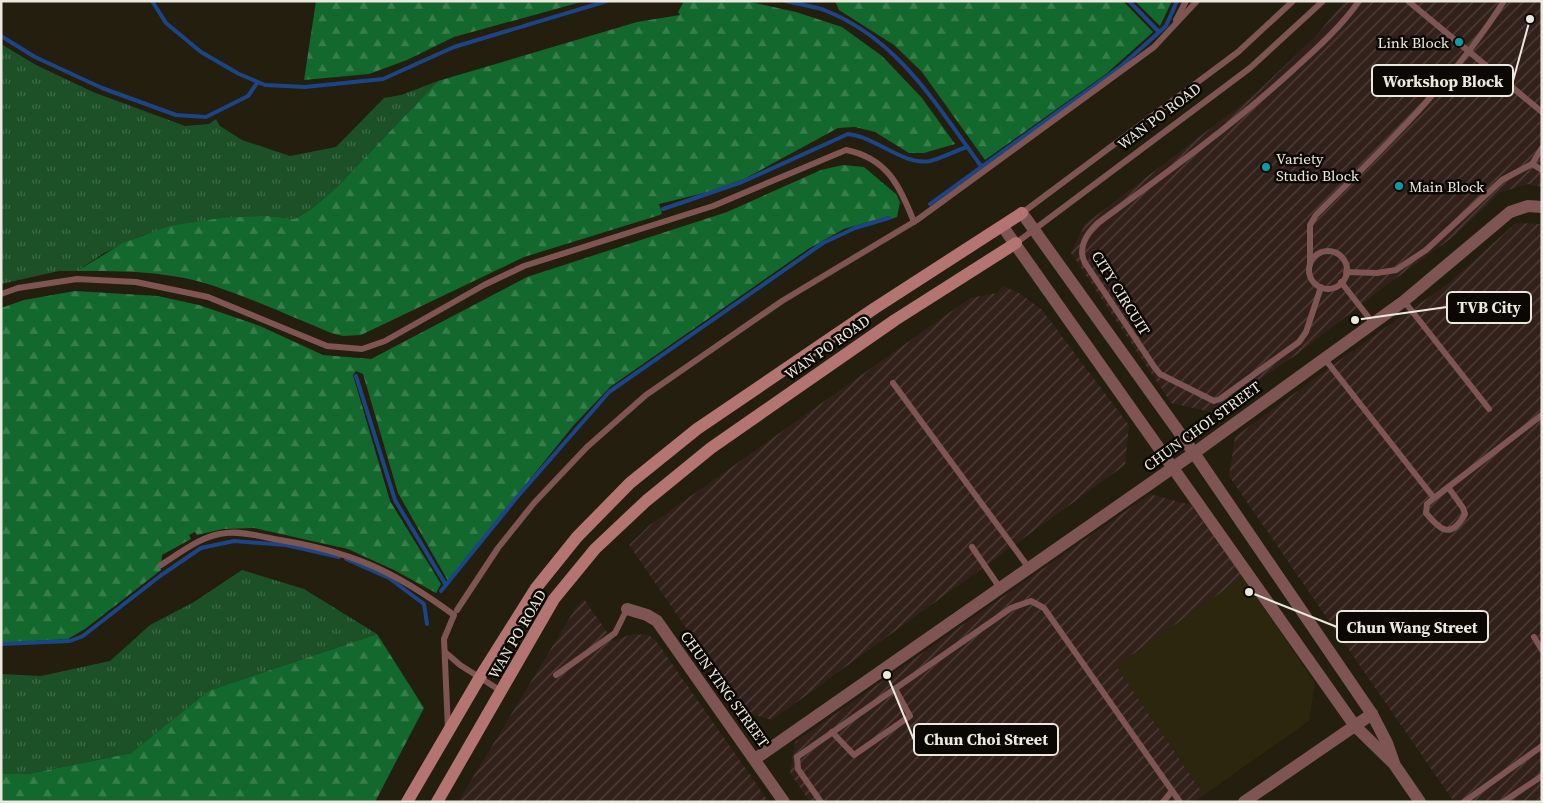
<svg xmlns="http://www.w3.org/2000/svg" width="1543" height="803" font-family="'Source Serif 4',serif">
	<style>
		.built { fill: #2d260e }
		.industrial { fill: url(#industrial-furrows) }
		.grass { fill: url(#grass-tufts) }
		.forest { fill: url(#forest-firs) }
		.lines { fill: none; stroke-linecap: round; stroke-linejoin: round }
		.stream { stroke: #1c4588; stroke-width: 4 }
		.service { stroke: #7e5553; stroke-width: 6 }
		.minor { stroke: #7e5553; stroke-width: 12 }
		.tertiary { stroke: #7e5553; stroke-width: 12 }
		.secondary { stroke: #b47471; stroke-width: 12 }
		.culture-dot { fill: #0f9aa8; stroke: #0b0803; stroke-width: 2 }
		.labels { text-anchor: middle; dominant-baseline: central; stroke-width: 5; stroke-linejoin: round; paint-order: stroke }
		.poi-label { font-size: 15px; fill: #ebe8dd; stroke: #0b0803; text-anchor: start }
		.street-label { font-size: 15px; fill: #ebe8dd; stroke: #0b0803 }
		.leader { fill: none; stroke: #ebe8dd; stroke-width: 2 }
		.callout-dot { fill: #ebe8dd; stroke: #0b0803; stroke-width: 2 }
		.callout { fill: #0b0803; stroke: #ebe8dd; stroke-width: 2 }
		.callout-label { font-size: 16px; text-anchor: middle; font-weight: bold; fill: #ebe8dd }
	</style>
	<defs>
		<pattern id="industrial-furrows" width="10" height="10" patternUnits="userSpaceOnUse" patternTransform="scale(1.25)"><rect width="10" height="10" fill="#32211a"/><path d="M-1 1l2-2M0 10L10 0M9 11l2-2" fill="none" stroke="#50413b"/></pattern>
		<pattern id="grass-tufts" width="24" height="20" patternUnits="userSpaceOnUse" patternTransform="scale(1.25)"><rect width="24" height="20" fill="#1c5128"/><path d="M3 7l-1-3M5 7V3M7 7l1-3M15 17l-1-3M17 17v-4M19 17l1-3" fill="none" stroke="#3d6a47"/></pattern>
		<pattern id="forest-firs" width="22" height="20" patternUnits="userSpaceOnUse" patternTransform="scale(1.25)"><rect width="22" height="20" fill="#13682d"/><path d="M5 1l3.5 6h-7zM16 11l3.5 6h-7z" fill="#367e4b"/></pattern>
	</defs>
	<rect width="100%" height="100%" fill="#231e0d"/>
	<path class="built" d="M 1243,577 L 1315,683 L 1309,721 L 1204,795 L 1116,666 Z"/>
	<g class="industrial">
		<path d="M 1345,1 L 1542,1 L 1542,187 L 1528,184 L 1501,192 L 1452,238 L 1388,284 L 1299,353 L 1211,412 L 1171,403 L 1071,253 L 1085,224 L 1254,95 L 1316,36 Z"/>
		<path d="M 1516,223 L 1542,224 L 1542,802 L 1454,802 L 1229,476 L 1235,437 L 1348,354 L 1449,283 Z"/>
		<path d="M 1003,286 L 1021,294 L 1042,310 L 1129,425 L 1125,465 L 772,720 L 744,712 L 629,545 L 650,525 L 970,298 L 997,293 Z"/>
		<path d="M 1150,494 L 1191,505 L 1243,577 L 1116,666 L 1204,795 L 1194,802 L 810,802 L 790,773 L 795,742 Z"/>
		<path d="M 584,599 L 613,641 L 632,634 L 649,635 L 656,641 L 769,802 L 458,802 L 575,609 Z"/>
	</g>
	<g class="grass">
		<path d="M 1,44 L 36,65 L 93,92 L 185,126 L 209,124 L 216,119 L 220,126 L 242,140 L 290,156 L 336,147 L 384,98 L 401,95 L 438,81 L 338,186 L 313,208 L 295,219 L 268,216 L 144,235 L 104,253 L 77,271 L 59,271 L 1,284 Z"/>
		<path d="M 242,570 L 304,589 L 377,634 L 208,691 L 131,753 L 28,774 L 1,774 L 1,674 L 41,676 L 110,661 L 150,625 L 194,602 Z"/>
	</g>
	<g class="forest">
		<path d="M 316,1 L 585,1 L 454,37 L 407,60 L 369,74 L 304,80 Z"/>
		<path d="M 684,1 L 746,1 L 796,12 L 842,27 L 882,56 L 922,98 L 955,144 L 924,153 L 909,153 L 875,132 L 855,127 L 838,128 L 744,179 L 708,192 L 659,204 L 662,213 L 660,215 L 524,257 L 361,335 L 343,336 L 331,333 C 293,317 255,300 217,287 C 172,271 124,271 77,271 L 123,243 L 170,226 L 221,218 L 268,216 L 295,219 L 313,208 L 338,186 L 438,81 L 637,22 L 680,15 L 678,12 Z"/>
		<path d="M 835,1 L 1123,1 L 1153,32 L 1106,74 L 985,160 L 922,72 L 894,45 L 839,10 Z"/>
		<path d="M 1135,1 L 1172,1 L 1160,26 Z"/>
		<path d="M 843,165 L 864,167 L 896,194 L 900,202 L 897,217 L 891,219 L 889,216 L 844,229 L 808,249 L 610,387 L 573,426 L 448,581 L 398,493 L 363,374 L 356,371 L 353,375 L 390,501 L 441,584 L 436,593 L 394,570 L 348,549 L 254,528 L 223,529 L 197,535 L 195,532 L 189,535 L 191,539 L 162,555 L 161,570 L 85,629 L 68,639 L 1,643 L 1,308 L 24,300 L 75,291 L 158,296 L 199,305 L 260,326 L 323,355 L 371,359 L 527,277 L 727,212 L 821,170 Z"/>
		<path d="M 377,634 L 424,708 L 375,802 L 1,802 L 1,774 L 28,774 L 131,753 L 208,691 Z"/>
	</g>
	<g class="lines">
		<g class="stream">
			<path d="M 152,1 L 166,23 L 201,52 L 239,74 L 265,85 L 305,87 L 383,79 L 454,47 L 607,1"/>
			<path d="M 786,1 C 798,4 812,6 824,10 C 899,39 936,105 981,166"/>
			<path d="M 1129,1 L 1159,32"/>
			<path d="M 1,36 L 35,57 L 102,88 L 176,115 L 206,117 L 248,96 L 257,83"/>
			<path d="M 930,204 L 1120,67 L 1166,26 L 1177,1"/>
			<path d="M 663,209 L 742,182 L 848,134 C 876,137 904,166 930,161 C 942,158 955,151 967,147"/>
			<path d="M 356,376 L 395,500 L 446,585"/>
			<path d="M 346,559 L 389,578 L 424,604 L 427,624"/>
			<path d="M 441,591 L 518,496 L 609,392 L 823,243 L 855,228 L 889,218"/>
			<path d="M 1,644 L 70,641 L 83,636 L 160,576 L 201,548 L 234,541 L 286,545 L 339,557"/>
		</g>
		<g class="service">
			<path d="M 1408,1 L 1542,112"/>
			<path d="M 1176,20 L 1186,1"/>
			<path d="M 1532,164 L 1542,148"/>
			<path d="M 1022,213 L 1238,52 L 1293,1"/>
			<path d="M 1016,243 L 1250,68 L 1323,1"/>
			<circle cx="1328" cy="270" r="19"/>
			<path d="M 1310,264 L 1310,225 L 1316,215 C 1383,148 1453,82 1504,1"/>
			<path d="M 1346,272 L 1377,273 L 1396,270 L 1426,250 L 1502,180 L 1532,164 L 1542,170"/>
			<path d="M 1341,282 L 1373,323"/>
			<path d="M 1321,287 L 1306,332 L 1299,342 L 1220,399 L 1214,401 L 1160,374 L 1155,368 L 1085,263 C 1077,248 1087,233 1098,223 C 1165,174 1232,126 1293,70 C 1316,49 1341,27 1359,1"/>
			<path d="M 1,294 L 18,288 L 77,279 L 136,282 L 208,297 L 327,346 L 362,349 L 385,341 L 484,285 L 524,266 L 713,206 L 846,150 C 887,158 900,186 914,222"/>
			<path d="M 1404,301 L 1489,409"/>
			<path d="M 1324,358 L 1434,498"/>
			<path d="M 893,383 L 1029,568"/>
			<path d="M 1448,487 L 1463,508 L 1465,514 C 1451,540 1440,530 1426,513 L 1427,504 L 1434,498 L 1542,415"/>
			<path d="M 972,547 L 1000,588"/>
			<path d="M 161,565 C 180,553 202,535 226,533 C 241,531 259,536 274,539 C 350,551 393,570 454,615 L 444,639 L 448,729"/>
			<path d="M 457,610 L 498,548 L 534,503 L 587,447 L 646,395 L 782,301 L 917,220 L 1154,47 L 1197,1"/>
			<path d="M 1534,637 L 1542,650"/>
			<path d="M 445,652 L 460,665 L 501,691"/>
			<path d="M 556,675 L 615,633 L 627,609"/>
			<path d="M 832,732 L 854,755 L 910,716 L 895,689"/>
			<path d="M 821,802 L 798,769 L 797,757 L 1011,608 L 1031,601 L 1044,608 L 1180,802"/>
			<path d="M 1163,802 L 1172,791"/>
			<path d="M 1464,802 L 1542,746"/>
			<path d="M 1503,802 L 1542,776"/>
		</g>
		<g class="minor">
			<path d="M 627,609 L 647,615 L 657,621 L 784,802"/>
			<path d="M 755,759 L 1194,453 L 1404,301 L 1510,212 L 1528,206 L 1542,207"/>
			<path d="M 1244,802 L 1372,714"/>
		</g>
		<g class="tertiary">
			<path d="M 1022,213 L 1194,453 L 1372,714 L 1387,743 L 1394,763"/>
			<path d="M 1003,227 L 1355,726 L 1394,764 L 1420,802"/>
		</g>
		<g class="secondary">
			<path d="M 407,802 L 480,677 L 536,588 L 577,537 L 630,483 L 697,429 L 875,308 L 1022,213"/>
			<path d="M 437,802 L 554,599 L 595,549 L 646,501 L 711,448 L 895,320 L 1016,243"/>
		</g>
	</g>
	<g class="culture-dot">
		<circle cx="1459" cy="42" r="5"/>
		<circle cx="1266" cy="167" r="5"/>
		<circle cx="1399" cy="186" r="5"/>
	</g>
	<g class="labels">
		<g class="poi-label">
			<text x="1449" y="42" text-anchor="end">Link Block</text>
			<text x="1276" y="158">Variety<tspan x="1276" dy="17">Studio Block</tspan></text>
			<text x="1409" y="186">Main Block</text>
		</g>
		<g class="street-label">
			<text transform="translate(1159 116) rotate(-37)">WAN PO ROAD</text>
			<text transform="translate(1121 293) rotate(58)">CITY CIRCUIT</text>
			<text transform="translate(827 347) rotate(-35)">WAN PO ROAD</text>
			<text transform="translate(1202 426) rotate(-36)">CHUN CHOI STREET</text>
			<text transform="translate(517 634) rotate(-60)">WAN PO ROAD</text>
			<text transform="translate(725 689) rotate(54)">CHUN YING STREET</text>
		</g>
	</g>
	<path class="leader" d="M1530 19L1513 81M1355 320L1447 307M1249 592L1337 627M887 675L914 740"/>
	<g class="callout-dot">
		<circle cx="1530" cy="19" r="5"/>
		<circle cx="1355" cy="320" r="5"/>
		<circle cx="1249" cy="592" r="5"/>
		<circle cx="887" cy="675" r="5"/>
	</g>
	<g class="callout">
		<rect x="1372" y="65" width="141" height="31" rx="5"/>
		<rect x="1447" y="292" width="84" height="31" rx="5"/>
		<rect x="1337" y="611" width="151" height="31" rx="5"/>
		<rect x="914" y="724" width="144" height="31" rx="5"/>
	</g>
	<g class="callout-label">
		<text x="1443" y="87">Workshop Block</text>
		<text x="1489" y="313">TVB City</text>
		<text x="1412" y="633">Chun Wang Street</text>
		<text x="986" y="745">Chun Choi Street</text>
	</g>
	<rect width="1543" height="803" fill="none" stroke="#ebe8dd" stroke-width="5"/>
</svg>
